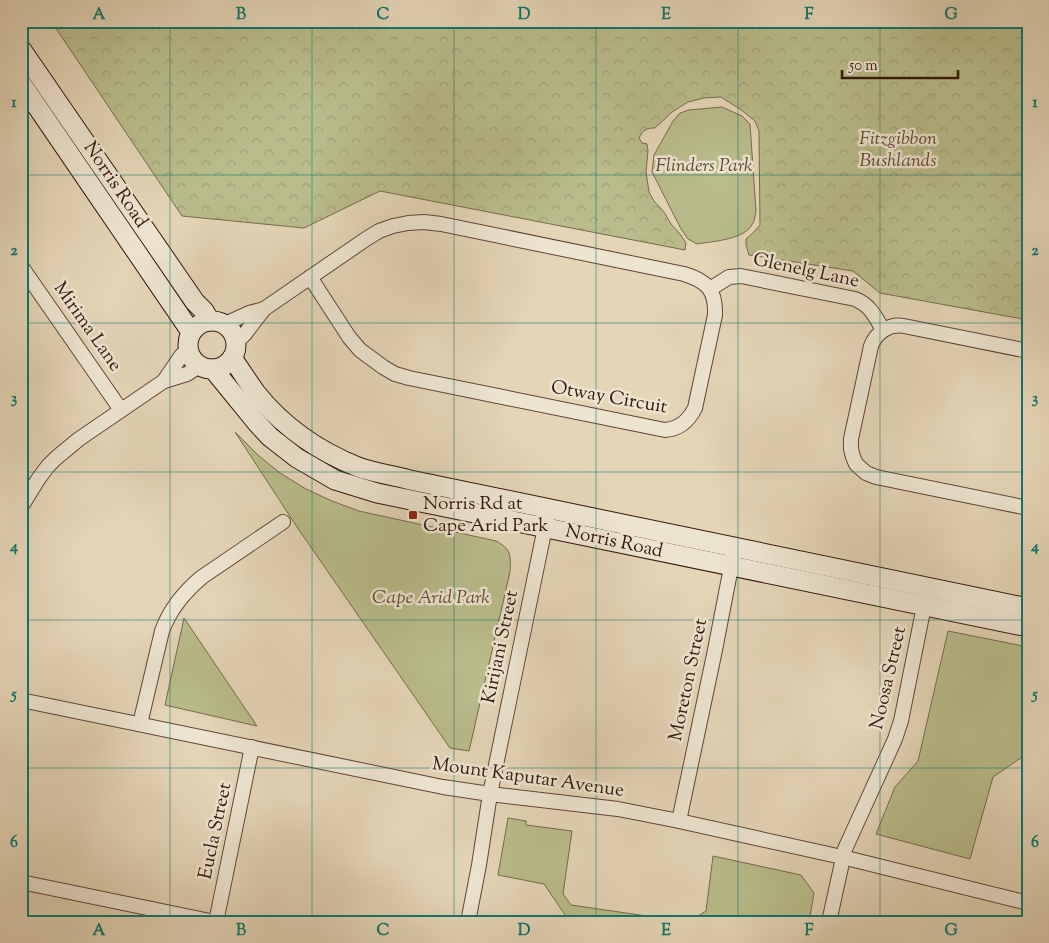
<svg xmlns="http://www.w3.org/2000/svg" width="1049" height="943" font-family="'Sorts Mill Goudy',serif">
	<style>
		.forest { fill: url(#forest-crowns); stroke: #766a4c }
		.park { fill: #b9bc8b; stroke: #766a4c }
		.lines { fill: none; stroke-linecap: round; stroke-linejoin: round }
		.minor-casing { stroke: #604637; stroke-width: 16 }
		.secondary-casing { stroke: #34170c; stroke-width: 21 }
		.minor { stroke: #ede4d0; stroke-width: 14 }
		.secondary { stroke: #ede4d0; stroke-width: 19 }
		.grid { fill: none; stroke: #0f766e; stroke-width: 1; stroke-opacity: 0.55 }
		.poi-dot { fill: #8f2418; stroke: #ede4d0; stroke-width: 2 }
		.labels { text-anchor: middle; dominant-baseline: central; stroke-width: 5; stroke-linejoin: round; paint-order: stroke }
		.park-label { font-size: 19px; font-style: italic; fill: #5c4932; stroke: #ede4d0 }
		.street-label { font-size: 19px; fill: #34170c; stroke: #ede4d0 }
		.poi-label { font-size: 19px; fill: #34170c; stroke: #ede4d0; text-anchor: start }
		.neatline { fill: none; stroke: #0f766e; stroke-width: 2 }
		.grid-label { font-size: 16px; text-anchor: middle; font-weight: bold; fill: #0f766e }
	</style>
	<defs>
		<pattern id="forest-crowns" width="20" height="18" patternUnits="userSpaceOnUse" patternTransform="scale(1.25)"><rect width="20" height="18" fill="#b9bc8b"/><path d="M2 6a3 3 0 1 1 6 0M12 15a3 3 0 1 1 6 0" fill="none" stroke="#a0a177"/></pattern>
	</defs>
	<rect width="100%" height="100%" fill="#e4d5b7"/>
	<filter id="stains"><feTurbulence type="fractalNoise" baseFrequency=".004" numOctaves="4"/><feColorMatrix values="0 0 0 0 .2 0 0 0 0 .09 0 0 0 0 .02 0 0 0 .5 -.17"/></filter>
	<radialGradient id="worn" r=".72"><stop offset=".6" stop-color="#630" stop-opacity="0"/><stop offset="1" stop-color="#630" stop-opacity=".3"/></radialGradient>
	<path class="forest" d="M 51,21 L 1028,21 L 1028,320 L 880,293 L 853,271 L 749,255 L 746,245 L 746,239 L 753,233 L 760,225 L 759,131 L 755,121 L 740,109 L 721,97 L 704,98 L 688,102 L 672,112 L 655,128 C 646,128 643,130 639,138 L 642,143 L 647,144 L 648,151 L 646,172 L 649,192 L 654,201 L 664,212 L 671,224 L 680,234 L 686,243 L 685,250 L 380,191 L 304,228 L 182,216 Z"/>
	<g class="park">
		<path d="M 722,107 L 742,116 L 750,124 L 756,211 C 755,215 755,220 753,223 C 745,240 714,241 697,244 L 688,239 L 681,229 L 652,172 L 654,155 L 673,121 L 680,113 L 689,110 Z"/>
		<path d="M 235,432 L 259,456 L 280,473 L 306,489 L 332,501 L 359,511 L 496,541 C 511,549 511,555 510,572 L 469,751 L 450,748 L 299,530 Z"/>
		<path d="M 184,618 L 257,726 L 165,705 Z"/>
		<path d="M 948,631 L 1028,647 L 1028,753 L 993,777 L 970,859 L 876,834 L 895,787 L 918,761 Z"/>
		<path d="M 508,818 L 526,821 L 526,825 L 572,831 L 563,894 L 571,905 L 688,922 L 570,922 L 544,884 L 498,875 Z"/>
		<path d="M 713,856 L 801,875 L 814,893 L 809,922 L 689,922 L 706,911 Z"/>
	</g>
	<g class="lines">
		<defs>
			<g id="minor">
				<path d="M 21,266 L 121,410"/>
				<path d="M 710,289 L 729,277 L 741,276 L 855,299 C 870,305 875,316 883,330"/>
				<path d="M 225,324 L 249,313 L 264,309"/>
				<path d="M 236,342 L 244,335 L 264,309 L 366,239 L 379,231 L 393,226 L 408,223 L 424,222 L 441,224 L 684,274 C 707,281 716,290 715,315 L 695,408 C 689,420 679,429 665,430 L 409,378 L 395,374 L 383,367 L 360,350 L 349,337 L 310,277"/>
				<path d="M 1028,351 L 904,326 C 889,323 876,333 871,346 L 851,439 L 851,449 L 853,457 L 856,464 L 866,473 L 876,477 L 1028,508"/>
				<path d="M 164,381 L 181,356 L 188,349"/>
				<path d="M 21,507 L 39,478 L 48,466 L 56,458 L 79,439 L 164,381 L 187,374 L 199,366"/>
				<path d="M 21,700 L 443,787 L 490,794 L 618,809 L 679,821 L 842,857 L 1028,903"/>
				<path d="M 140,724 L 162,631 C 170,609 184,592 202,577 L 283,522"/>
				<path d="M 679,821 L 715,650 L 733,557"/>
				<path d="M 21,882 L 215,922"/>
				<path d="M 216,922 L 252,747"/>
				<path d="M 468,922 L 479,865 L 490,794 L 549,508"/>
				<path d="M 829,922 L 845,849 L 886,759 L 895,739 L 901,721 L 926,596"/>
			</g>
			<g id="secondary">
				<path d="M 21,49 L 195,302 L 204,311 L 210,321"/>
				<path d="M 21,83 L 191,332"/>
				<circle cx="212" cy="345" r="24"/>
				<path d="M 232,358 C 240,369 248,382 256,393 C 283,427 318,451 358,467 C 374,473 393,475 410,480 L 1028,608"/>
				<path d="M 213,369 L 231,391 L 257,423 L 270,437 L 297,458 L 335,480 L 377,493 L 1028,627"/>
			</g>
		</defs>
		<use href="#minor" class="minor-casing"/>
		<use href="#secondary" class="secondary-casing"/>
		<use href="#minor" class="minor"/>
		<use href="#secondary" class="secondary"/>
	</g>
	<path class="grid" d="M 170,21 L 170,922M 312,21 L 312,922M 454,21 L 454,922M 596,21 L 596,922M 738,21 L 738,922M 880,21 L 880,922M 21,175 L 1028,175M 21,323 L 1028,323M 21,472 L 1028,472M 21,620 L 1028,620M 21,768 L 1028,768"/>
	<rect class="poi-dot" x="408" y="510" width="10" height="10" rx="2.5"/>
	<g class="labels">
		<g class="park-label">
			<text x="898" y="139">Fitzgibbon<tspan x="898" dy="22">Bushlands</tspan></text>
			<text x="704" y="166">Flinders Park</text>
			<text x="431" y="598">Cape Arid Park</text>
		</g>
		<g class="street-label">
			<text transform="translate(115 185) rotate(56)">Norris Road</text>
			<text transform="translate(806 271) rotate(12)">Glenelg Lane</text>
			<text transform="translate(87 327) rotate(55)">Mirima Lane</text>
			<text transform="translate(609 398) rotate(10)">Otway Circuit</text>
			<text transform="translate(614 542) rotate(12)">Norris Road</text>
			<text transform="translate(501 647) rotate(-78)">Kirijani Street</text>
			<text transform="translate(889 678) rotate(-77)">Noosa Street</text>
			<text transform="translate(689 680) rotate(-78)">Moreton Street</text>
			<text transform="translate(528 778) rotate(8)">Mount Kaputar Avenue</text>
			<text transform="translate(216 831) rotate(-78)">Eucla Street</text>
		</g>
		<g class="poi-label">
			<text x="423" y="504">Norris Rd at<tspan x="423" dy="22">Cape Arid Park</tspan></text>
		</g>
	</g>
	<rect width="1049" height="943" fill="none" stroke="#e4d5b7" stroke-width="55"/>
	<path d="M842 70v8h116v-8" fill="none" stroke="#34170c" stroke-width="2.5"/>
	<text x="849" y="70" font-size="15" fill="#34170c" stroke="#ede4d0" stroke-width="4" paint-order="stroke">50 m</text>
	<rect x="28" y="28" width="994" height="888" class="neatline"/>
	<g class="grid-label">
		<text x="99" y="19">A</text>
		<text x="241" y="19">B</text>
		<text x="383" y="19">C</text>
		<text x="524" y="19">D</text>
		<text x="666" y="19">E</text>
		<text x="809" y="19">F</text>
		<text x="951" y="19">G</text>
		<text x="14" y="107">1</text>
		<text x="1035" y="107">1</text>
		<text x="14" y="255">2</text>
		<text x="1035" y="255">2</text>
		<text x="14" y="403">3</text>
		<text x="1035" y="403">3</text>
		<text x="14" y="551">4</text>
		<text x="1035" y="551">4</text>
		<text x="14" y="699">5</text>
		<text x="1035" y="699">5</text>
		<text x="14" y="847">6</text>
		<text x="1035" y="847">6</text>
		<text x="99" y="935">A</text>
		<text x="241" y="935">B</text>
		<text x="383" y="935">C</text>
		<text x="524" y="935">D</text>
		<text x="666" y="935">E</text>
		<text x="809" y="935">F</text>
		<text x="951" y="935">G</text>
	</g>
	<rect width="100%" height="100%" filter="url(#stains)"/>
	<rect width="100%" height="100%" fill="url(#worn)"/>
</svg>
